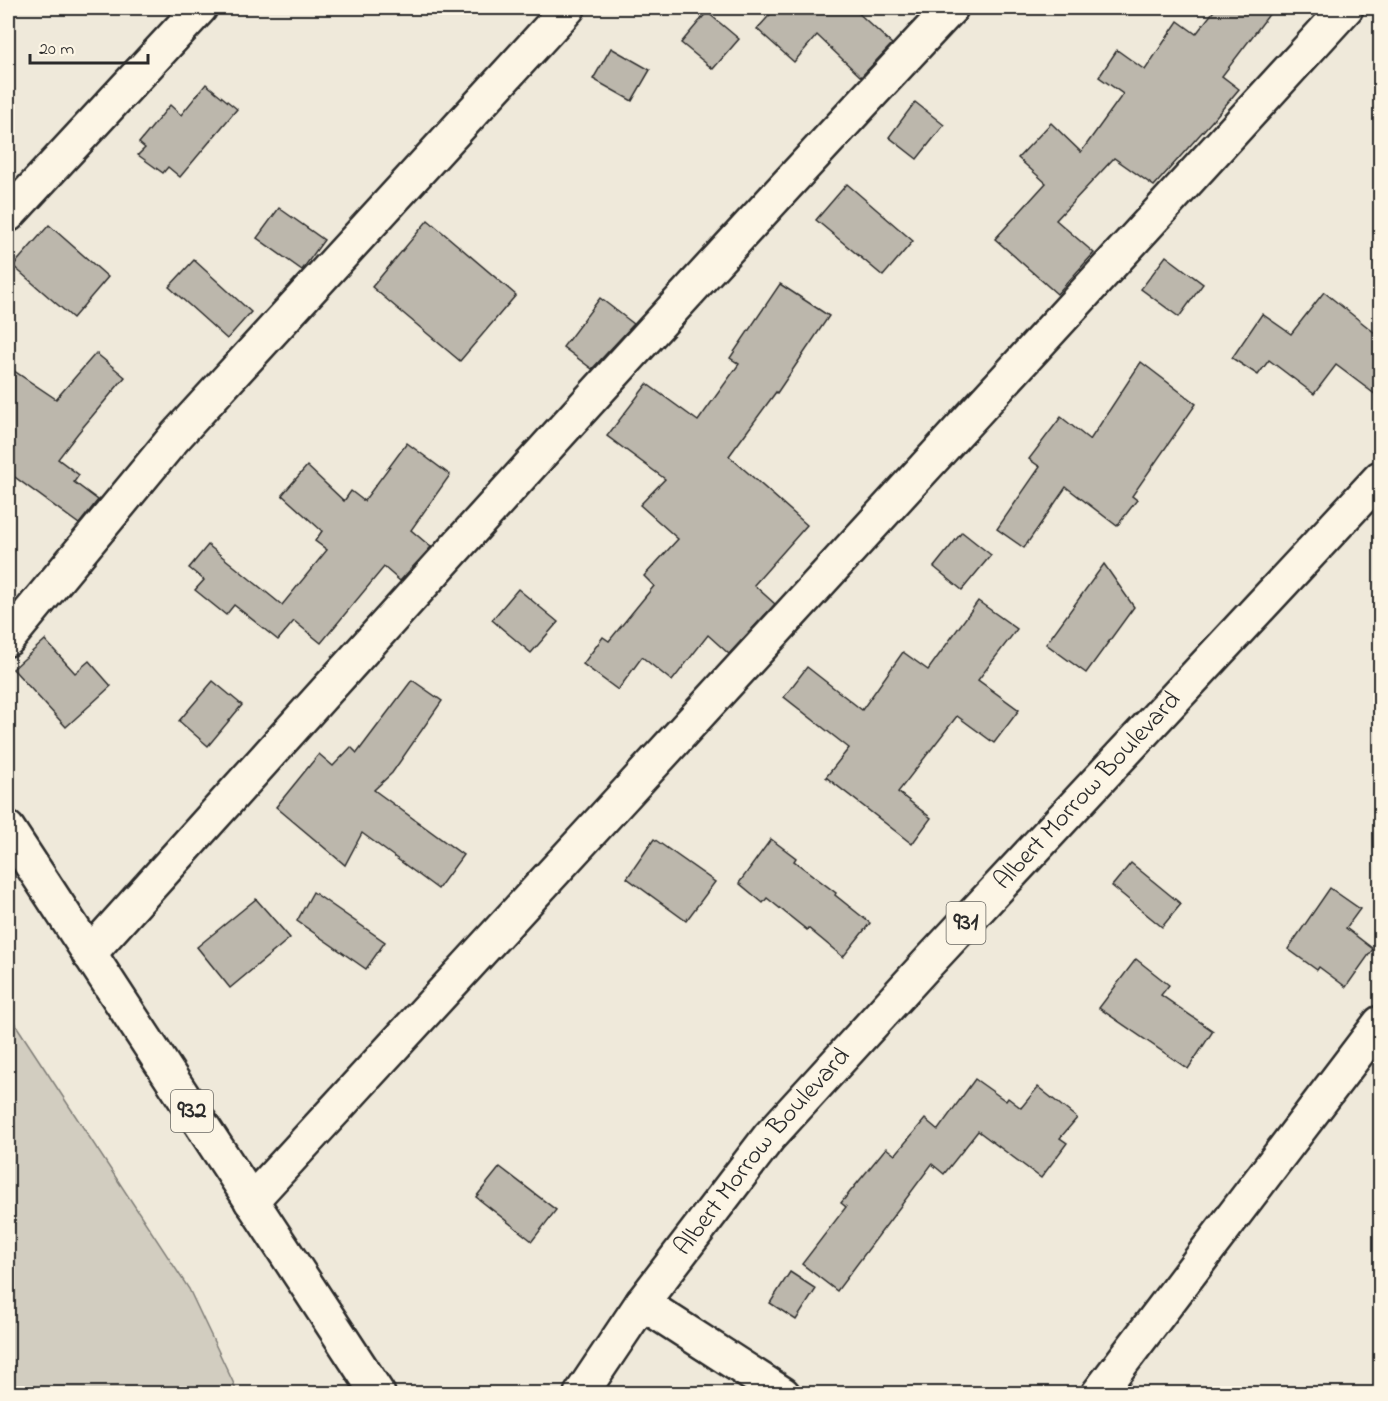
<svg xmlns="http://www.w3.org/2000/svg" width="1388" height="1401" font-family="'Indie Flower',sans-serif">
	<style>
		.green { fill: #d2cdc0; stroke: #7e7c76; stroke-width: 1.5 }
		.building { fill: #bcb7ac; stroke: #2b2b2b; stroke-width: 1.5 }
		.lines { fill: none; stroke-linecap: round; stroke-linejoin: round }
		.street-casing { stroke: #2b2b2b; stroke-width: 38 }
		.primary-casing { stroke: #2b2b2b; stroke-width: 38 }
		.street { stroke: #fcf5e5; stroke-width: 33 }
		.primary { stroke: #fcf5e5; stroke-width: 33 }
		.labels { text-anchor: middle; dominant-baseline: central; stroke-width: 4.5; stroke-linejoin: round; paint-order: stroke }
		.shield { fill: #fcf5e5; stroke: #6a6863; stroke-width: 1.5 }
		.shield-label { font-size: 24px; font-weight: bold; fill: #2b2b2b }
		.street-label { font-size: 26px; fill: #2b2b2b; stroke: #fcf5e5 }
	</style>
	<rect width="100%" height="100%" fill="#efe9da"/>
	<filter id="ink" filterUnits="userSpaceOnUse"><feTurbulence type="fractalNoise" baseFrequency=".0167" numOctaves="2"/><feDisplacementMap in="SourceGraphic" scale="12" xChannelSelector="R" yChannelSelector="G"/><feConvolveMatrix kernelMatrix="1 2 1 2 8 2 1 2 1" color-interpolation-filters="sRGB"/></filter>
	<g filter="url(#ink)">
		<path class="green" d="M 8,1013 L 189,1289 L 233,1382 L 237,1393 L 8,1393 Z"/>
		<g class="building">
			<path d="M 776,8 L 853,8 L 892,44 L 861,77 L 817,35 L 794,62 L 757,29 Z"/>
			<path d="M 1216,8 L 1274,8 L 1222,76 L 1239,89 L 1213,120 L 1154,186 L 1114,158 L 1056,220 L 1094,253 L 1057,294 L 995,239 L 1046,183 L 1018,158 L 1051,123 L 1081,152 L 1123,94 L 1099,77 L 1117,50 L 1145,70 L 1178,21 L 1196,34 Z"/>
			<path d="M 707,12 L 739,39 L 713,69 L 681,43 Z"/>
			<path d="M 611,48 L 650,70 L 632,101 L 593,79 Z"/>
			<path d="M 206,84 L 237,109 L 180,177 L 168,167 L 163,173 L 138,155 L 145,148 L 139,143 L 170,105 L 181,115 Z"/>
			<path d="M 915,102 L 944,125 L 917,159 L 889,137 Z"/>
			<path d="M 847,184 L 913,241 L 883,276 L 816,220 Z"/>
			<path d="M 279,208 L 324,240 L 302,270 L 257,238 Z"/>
			<path d="M 428,220 L 516,295 L 460,361 L 372,287 Z"/>
			<path d="M 49,225 L 108,277 L 73,318 L 13,266 Z"/>
			<path d="M 1166,256 L 1203,284 L 1179,317 L 1141,289 Z"/>
			<path d="M 194,260 L 251,312 L 227,339 L 169,287 Z"/>
			<path d="M 780,284 L 829,316 L 777,393 L 776,392 L 729,456 L 807,525 L 754,585 L 775,604 L 729,654 L 708,635 L 672,681 L 642,657 L 618,690 L 583,664 L 603,637 L 609,641 L 654,586 L 644,576 L 678,539 L 640,505 L 665,479 L 607,436 L 647,384 L 698,421 L 739,364 L 730,358 Z"/>
			<path d="M 1324,292 L 1380,337 L 1380,398 L 1336,365 L 1314,394 L 1269,360 L 1258,375 L 1232,358 L 1262,314 L 1291,334 Z"/>
			<path d="M 600,298 L 634,324 L 592,369 L 563,347 Z"/>
			<path d="M 96,353 L 125,377 L 78,433 L 58,459 L 79,475 L 74,482 L 98,500 L 79,524 L 8,472 L 8,367 L 56,399 Z"/>
			<path d="M 1141,362 L 1196,404 L 1132,496 L 1137,500 L 1117,526 L 1066,487 L 1024,548 L 997,529 L 1040,467 L 1029,459 L 1061,417 L 1090,440 Z"/>
			<path d="M 407,443 L 450,475 L 411,530 L 431,547 L 400,581 L 384,567 L 321,643 L 294,621 L 278,640 L 234,605 L 226,615 L 195,590 L 204,580 L 189,568 L 208,545 L 282,605 L 327,550 L 315,541 L 322,531 L 282,495 L 307,466 L 344,501 L 351,491 L 364,501 Z"/>
			<path d="M 962,532 L 991,555 L 962,590 L 934,567 Z"/>
			<path d="M 1104,564 L 1134,607 L 1086,673 L 1046,644 Z"/>
			<path d="M 518,589 L 558,622 L 531,653 L 492,620 Z"/>
			<path d="M 978,601 L 1017,629 L 978,680 L 1019,710 L 994,743 L 957,716 L 898,792 L 931,818 L 912,844 L 826,777 L 849,748 L 784,697 L 807,667 L 862,710 L 903,652 L 928,670 Z"/>
			<path d="M 45,640 L 75,673 L 89,661 L 111,686 L 66,727 L 13,669 Z"/>
			<path d="M 412,680 L 442,701 L 392,773 L 374,790 L 463,855 L 438,889 L 362,833 L 345,865 L 276,807 L 319,754 L 333,766 L 351,747 L 357,753 Z"/>
			<path d="M 213,681 L 242,705 L 208,746 L 179,721 Z"/>
			<path d="M 654,839 L 715,882 L 686,921 L 627,878 Z"/>
			<path d="M 771,839 L 796,858 L 794,861 L 836,893 L 835,895 L 870,923 L 843,957 L 808,928 L 807,930 L 767,898 L 763,903 L 739,883 Z"/>
			<path d="M 1131,863 L 1181,904 L 1162,927 L 1112,886 Z"/>
			<path d="M 1330,888 L 1360,909 L 1346,928 L 1373,949 L 1346,987 L 1319,967 L 1317,970 L 1288,949 Z"/>
			<path d="M 313,892 L 385,942 L 366,969 L 297,921 Z"/>
			<path d="M 256,899 L 290,938 L 230,988 L 197,947 Z"/>
			<path d="M 1136,959 L 1169,985 L 1161,995 L 1213,1031 L 1188,1069 L 1099,1008 Z"/>
			<path d="M 975,1079 L 1006,1101 L 1008,1098 L 1021,1108 L 1038,1087 L 1077,1118 L 1060,1138 L 1067,1143 L 1041,1178 L 978,1131 L 944,1174 L 932,1164 L 837,1291 L 802,1264 L 846,1207 L 841,1203 L 886,1148 L 895,1155 L 925,1119 L 938,1130 Z"/>
			<path d="M 500,1167 L 556,1210 L 532,1241 L 476,1197 Z"/>
			<path d="M 790,1272 L 816,1289 L 796,1320 L 770,1303 Z"/>
		</g>
		<g class="lines">
			<defs>
				<g id="street">
					<path d="M 8,215 L 200,8"/>
					<path d="M 8,639 L 174,438 L 568,8"/>
					<path d="M 89,954 C 375,637 660,319 951,8"/>
					<path d="M 251,1201 L 632,787 L 1346,8"/>
					<path d="M 642,1303 L 783,1394"/>
					<path d="M 1098,1394 L 1380,1023"/>
				</g>
				<g id="primary">
					<path d="M 8,829 L 378,1394"/>
					<path id="s1" d="M 581,1394 L 642,1303 L 769,1137 L 927,964 L 1380,478"/>
				</g>
			</defs>
			<use href="#street" class="street-casing"/>
			<use href="#primary" class="primary-casing"/>
			<use href="#street" class="street"/>
			<use href="#primary" class="primary"/>
		</g>
	</g>
	<g class="labels">
		<g class="shield">
			<rect x="946.5" y="902" width="39" height="42" rx="4.5"/>
			<rect x="171" y="1090" width="42" height="42" rx="4.5"/>
		</g>
		<g class="shield-label">
			<text x="966" y="923">931</text>
			<text x="192" y="1111">932</text>
		</g>
		<g class="street-label">
			<text stroke="none"><textPath href="#s1" startOffset="789">Albert Morrow Boulevard</textPath></text>
			<text stroke="none"><textPath href="#s1" startOffset="303">Albert Morrow Boulevard</textPath></text>
		</g>
	</g>
	<rect width="1388" height="1401" fill="none" stroke="#fcf5e5" stroke-width="30"/>
	<rect x="15" y="15" width="1358" height="1371" fill="none" stroke="#2b2b2b" stroke-width="2" filter="url(#ink)"/>
	<path d="M30 54v9h118v-9" fill="none" stroke="#2b2b2b" stroke-width="3"/>
	<text x="39" y="54" font-size="18" fill="#2b2b2b" stroke="#fcf5e5" stroke-width="4.5" paint-order="stroke">20 m</text>
</svg>
